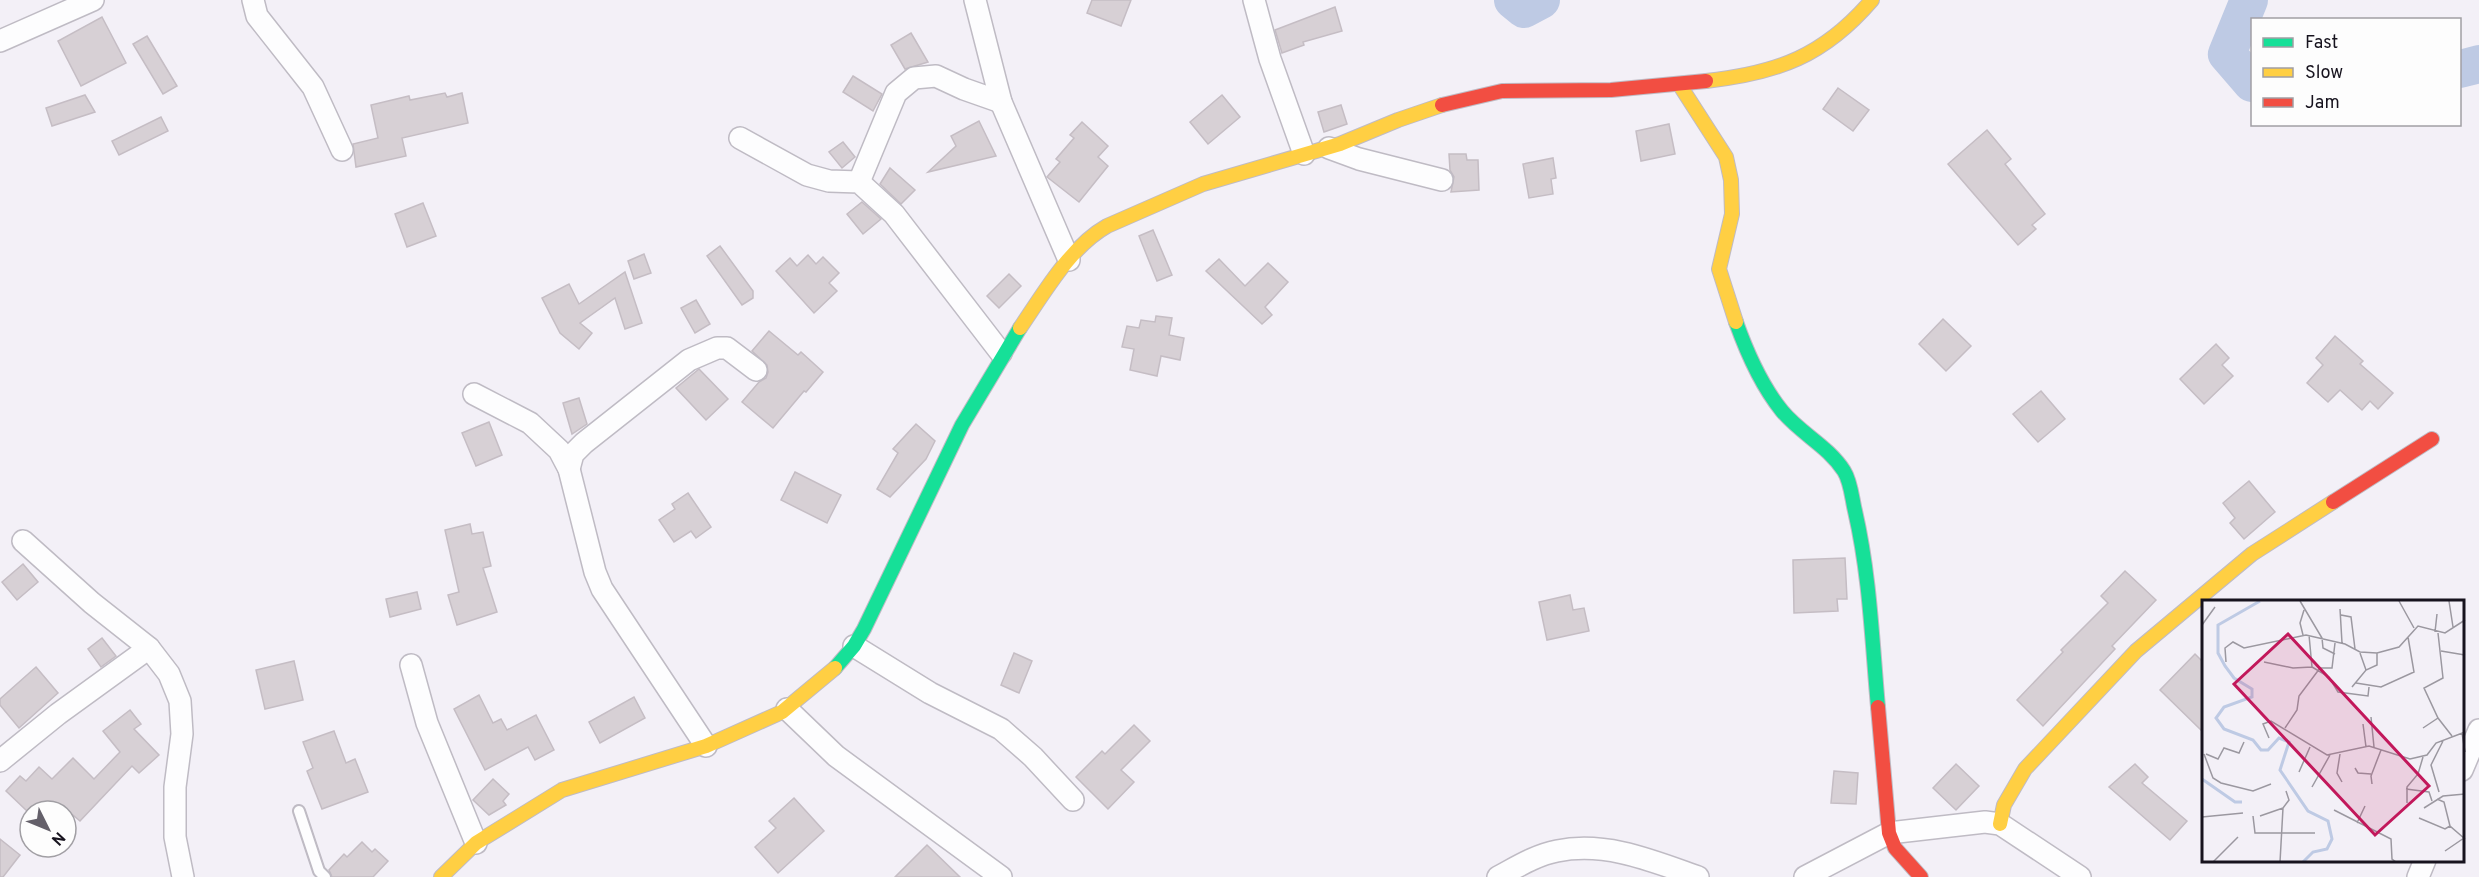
<svg xmlns="http://www.w3.org/2000/svg" width="2479" height="877" font-family="Overpass,sans-serif">
	<style>
		.lines { fill: none; stroke-linecap: round; stroke-linejoin: round }
		.river { stroke: #becae4; stroke-width: 38 }
		.building { fill: #d7d0d5; stroke: #c5bdc4; stroke-width: 1.5 }
		.lane-casing { stroke: #bfbbc4; stroke-width: 14 }
		.street-casing { stroke: #bfbbc4; stroke-width: 24 }
		.fast-casing { stroke: #bfbbc4; stroke-width: 16 }
		.slow-casing { stroke: #bfbbc4; stroke-width: 16 }
		.jam-casing { stroke: #bfbbc4; stroke-width: 16 }
		.lane { stroke: #fdfdfe; stroke-width: 10 }
		.street { stroke: #fdfdfe; stroke-width: 21 }
		.fast { stroke: #16e098; stroke-width: 14 }
		.slow { stroke: #ffcf43; stroke-width: 14 }
		.jam { stroke: #f24e42; stroke-width: 14 }
		.inset-river { fill: none; stroke: #becae4; stroke-width: 3 }
		.inset-road { fill: none; stroke: #9b98a0; stroke-width: 1.5 }
		.view { fill: #c2185b; fill-opacity: 0.15; stroke: #c2185b; stroke-width: 3 }
		.inset-edge { fill: none; stroke: #17131e; stroke-width: 3 }
	</style>
	<rect width="100%" height="100%" fill="#f3f0f7"/>
	<g class="lines">
		<g class="river">
			<path d="M 1513,0 L 1524,9 L 1541,0"/>
			<path d="M 2249,0 L 2227,54 L 2252,83"/>
			<path d="M 2460,69 L 2479,64"/>
		</g>
	</g>
	<g class="building">
		<path d="M 1092,0 L 1131,0 L 1121,26 L 1087,13 Z"/>
		<path d="M 1335,7 L 1342,31 L 1303,42 L 1304,45 L 1282,53 L 1275,30 Z"/>
		<path d="M 102,17 L 126,63 L 81,86 L 58,41 Z"/>
		<path d="M 911,33 L 928,62 L 905,69 L 891,45 Z"/>
		<path d="M 147,36 L 177,86 L 163,94 L 133,44 Z"/>
		<path d="M 853,76 L 882,94 L 873,111 L 843,92 Z"/>
		<path d="M 1838,88 L 1869,110 L 1853,131 L 1823,109 Z"/>
		<path d="M 445,93 L 447,97 L 462,93 L 468,123 L 402,138 L 406,156 L 356,167 L 353,144 L 378,138 L 371,105 L 409,96 L 410,100 Z"/>
		<path d="M 85,95 L 95,112 L 52,126 L 46,108 Z"/>
		<path d="M 1222,95 L 1240,117 L 1208,144 L 1190,122 Z"/>
		<path d="M 1341,105 L 1347,124 L 1324,132 L 1318,112 Z"/>
		<path d="M 161,117 L 168,131 L 119,155 L 112,141 Z"/>
		<path d="M 979,121 L 996,156 L 928,172 L 956,146 L 951,136 Z"/>
		<path d="M 1082,122 L 1108,146 L 1098,157 L 1108,166 L 1079,202 L 1047,177 L 1060,162 L 1056,159 L 1074,138 L 1070,135 Z"/>
		<path d="M 1669,124 L 1675,154 L 1641,161 L 1636,131 Z"/>
		<path d="M 1987,130 L 2011,159 L 2005,164 L 2045,214 L 2032,225 L 2036,229 L 2018,245 L 1948,164 Z"/>
		<path d="M 843,142 L 855,157 L 842,168 L 829,152 Z"/>
		<path d="M 1449,154 L 1466,154 L 1467,160 L 1478,160 L 1479,190 L 1451,192 L 1454,177 L 1450,170 Z"/>
		<path d="M 1553,158 L 1556,178 L 1551,179 L 1553,194 L 1529,198 L 1523,164 Z"/>
		<path d="M 890,168 L 915,190 L 901,204 L 880,184 Z"/>
		<path d="M 862,202 L 881,219 L 863,234 L 847,214 Z"/>
		<path d="M 423,203 L 436,236 L 407,247 L 395,214 Z"/>
		<path d="M 1153,230 L 1172,275 L 1157,281 L 1139,236 Z"/>
		<path d="M 720,246 L 753,291 L 753,298 L 742,305 L 707,256 Z"/>
		<path d="M 644,254 L 651,273 L 634,279 L 628,261 Z"/>
		<path d="M 808,255 L 816,264 L 823,257 L 839,273 L 829,283 L 837,291 L 814,313 L 776,271 L 790,258 L 797,266 Z"/>
		<path d="M 1219,259 L 1245,286 L 1268,263 L 1288,282 L 1265,307 L 1272,315 L 1262,324 L 1206,271 Z"/>
		<path d="M 625,272 L 642,323 L 625,329 L 615,298 L 580,323 L 592,333 L 579,349 L 560,333 L 542,298 L 569,284 L 579,304 Z"/>
		<path d="M 1009,274 L 1021,286 L 999,308 L 987,296 Z"/>
		<path d="M 696,300 L 710,324 L 695,333 L 681,308 Z"/>
		<path d="M 1156,316 L 1172,318 L 1169,335 L 1184,338 L 1180,360 L 1161,356 L 1157,376 L 1130,370 L 1134,349 L 1122,347 L 1127,326 L 1139,328 L 1141,320 L 1155,322 Z"/>
		<path d="M 1943,319 L 1971,346 L 1946,371 L 1919,344 Z"/>
		<path d="M 769,331 L 798,355 L 801,352 L 823,372 L 806,392 L 804,391 L 773,428 L 742,402 L 759,382 L 766,378 L 768,372 L 767,365 L 752,351 Z"/>
		<path d="M 2335,336 L 2363,361 L 2360,364 L 2393,393 L 2378,409 L 2370,401 L 2362,410 L 2340,390 L 2328,402 L 2307,383 L 2323,365 L 2316,358 Z"/>
		<path d="M 2216,344 L 2229,358 L 2222,365 L 2233,376 L 2204,404 L 2180,379 Z"/>
		<path d="M 699,369 L 728,399 L 706,420 L 676,388 Z"/>
		<path d="M 2041,391 L 2065,419 L 2038,442 L 2013,414 Z"/>
		<path d="M 579,398 L 587,424 L 572,434 L 563,403 Z"/>
		<path d="M 489,422 L 502,455 L 476,466 L 462,433 Z"/>
		<path d="M 916,424 L 935,441 L 926,459 L 890,497 L 877,489 L 898,453 L 893,449 Z"/>
		<path d="M 795,472 L 841,495 L 827,523 L 781,500 Z"/>
		<path d="M 2249,481 L 2275,512 L 2244,539 L 2230,523 L 2235,518 L 2223,503 Z"/>
		<path d="M 688,493 L 711,527 L 696,538 L 691,531 L 674,542 L 659,520 L 675,509 L 672,504 Z"/>
		<path d="M 470,524 L 472,534 L 483,532 L 491,566 L 483,568 L 497,612 L 457,625 L 448,595 L 459,592 L 445,530 Z"/>
		<path d="M 1845,558 L 1847,599 L 1837,599 L 1838,611 L 1794,613 L 1793,560 Z"/>
		<path d="M 23,564 L 38,582 L 17,600 L 2,582 Z"/>
		<path d="M 2125,571 L 2156,600 L 2112,646 L 2115,649 L 2043,726 L 2017,700 L 2063,652 L 2061,650 L 2108,603 L 2101,596 Z"/>
		<path d="M 417,592 L 421,609 L 390,617 L 386,599 Z"/>
		<path d="M 1570,595 L 1573,610 L 1584,608 L 1589,631 L 1547,640 L 1539,602 Z"/>
		<path d="M 102,638 L 116,656 L 101,667 L 88,649 Z"/>
		<path d="M 1014,653 L 1032,661 L 1019,693 L 1001,685 Z"/>
		<path d="M 2195,654 L 2203,662 L 2203,732 L 2160,690 Z"/>
		<path d="M 294,661 L 303,700 L 265,709 L 256,670 Z"/>
		<path d="M 36,667 L 58,693 L 19,728 L 0,705 L 0,699 Z"/>
		<path d="M 479,695 L 493,723 L 501,719 L 507,730 L 536,715 L 554,750 L 535,760 L 528,747 L 485,770 L 454,709 Z"/>
		<path d="M 634,697 L 645,718 L 600,743 L 589,722 Z"/>
		<path d="M 130,710 L 141,724 L 134,729 L 159,755 L 139,773 L 132,766 L 80,821 L 60,804 L 53,811 L 27,811 L 6,791 L 20,776 L 26,781 L 39,767 L 52,779 L 73,758 L 94,779 L 120,752 L 103,731 Z"/>
		<path d="M 1134,725 L 1150,741 L 1121,770 L 1134,782 L 1108,809 L 1076,777 L 1102,751 L 1105,754 Z"/>
		<path d="M 334,731 L 346,763 L 355,759 L 368,792 L 322,809 L 307,771 L 313,768 L 303,742 Z"/>
		<path d="M 1956,764 L 1979,786 L 1956,810 L 1933,788 Z"/>
		<path d="M 2135,764 L 2148,777 L 2142,783 L 2187,821 L 2170,840 L 2109,787 Z"/>
		<path d="M 1834,771 L 1858,773 L 1856,804 L 1831,803 Z"/>
		<path d="M 493,779 L 509,794 L 503,801 L 506,805 L 489,815 L 473,800 Z"/>
		<path d="M 794,798 L 824,831 L 778,873 L 755,847 L 776,828 L 769,821 Z"/>
		<path d="M 0,839 L 20,855 L 3,877 L 0,877 Z"/>
		<path d="M 362,842 L 372,852 L 375,849 L 388,861 L 373,877 L 332,877 L 329,870 L 344,854 L 347,857 Z"/>
		<path d="M 927,845 L 960,877 L 895,877 Z"/>
	</g>
	<g class="lines">
		<defs>
			<path id="lane" d="M 299,811 L 319,871 L 325,877"/>
			<g id="street">
				<path d="M 253,0 L 257,16 L 313,87 L 342,150"/>
				<path d="M 975,0 L 1001,102 L 1069,260"/>
				<path d="M 1254,0 L 1270,59 L 1304,154"/>
				<path d="M 0,41 L 93,0"/>
				<path d="M 740,138 L 807,175 L 829,181 L 859,182 L 894,214 L 1001,353"/>
				<path d="M 1329,148 L 1359,159 L 1442,180"/>
				<path d="M 859,182 L 896,93 L 914,78 L 936,76 L 964,89 L 1001,102"/>
				<path d="M 474,394 L 530,423 L 559,450 L 569,469 L 595,572 L 602,589 L 706,746"/>
				<path d="M 569,469 L 573,454 L 584,443 L 689,360 L 717,348 L 727,348 L 756,370"/>
				<path d="M 23,541 L 92,603 L 149,648 L 169,674 L 180,701 L 182,734 L 175,787 L 175,837 L 183,877"/>
				<path d="M 854,646 L 930,693 L 1001,729 L 1033,757 L 1073,800"/>
				<path d="M 411,665 L 427,723 L 476,843"/>
				<path d="M 787,709 L 836,756 L 1001,877"/>
				<path d="M 0,761 L 58,714 L 149,648"/>
				<path d="M 2462,770 L 2479,730"/>
				<path d="M 1498,877 C 1517,867 1536,855 1557,851 C 1606,841 1653,861 1698,877"/>
				<path d="M 1805,877 L 1889,833 L 1985,822 L 2000,824 L 2080,877"/>
				<path d="M 2418,877 L 2425,860"/>
			</g>
			<g id="fast">
				<path d="M 1736,322 C 1747,353 1761,385 1782,411 C 1801,434 1828,446 1844,471 C 1851,482 1852,499 1855,511 C 1870,576 1872,641 1878,707"/>
				<path d="M 835,668 L 854,646 L 864,629 L 962,425 L 1020,328"/>
			</g>
			<g id="slow">
				<path d="M 1706,81 C 1778,73 1824,56 1872,0"/>
				<path d="M 1679,84 L 1726,157 L 1731,180 L 1732,214 L 1719,269 L 1736,322"/>
				<path d="M 1020,328 C 1044,293 1070,247 1107,226 L 1203,184 L 1340,144 L 1398,120 L 1442,105"/>
				<path d="M 2000,824 L 2004,805 L 2025,769 L 2136,651 L 2252,554 L 2333,502"/>
				<path d="M 441,877 L 476,843 L 562,790 L 706,746 L 782,712 L 835,668"/>
			</g>
			<g id="jam">
				<path d="M 1442,105 L 1502,91 L 1611,90 L 1706,81"/>
				<path d="M 2333,502 L 2432,439"/>
				<path d="M 1878,707 L 1889,833 L 1895,848 L 1921,877"/>
			</g>
		</defs>
		<use href="#lane" class="lane-casing"/>
		<use href="#street" class="street-casing"/>
		<use href="#fast" class="fast-casing"/>
		<use href="#slow" class="slow-casing"/>
		<use href="#jam" class="jam-casing"/>
		<use href="#lane" class="lane"/>
		<use href="#street" class="street"/>
		<use href="#fast" class="fast"/>
		<use href="#slow" class="slow"/>
		<use href="#jam" class="jam"/>
	</g>
	<g transform="translate(2202 600)">
		<rect width="262" height="262" fill="#f3f0f7"/>
		<path class="inset-river" d="M 58,1 L 16,25 L 16,53 L 23,66 L 32,78 L 50,89 L 50,97 L 22,107 L 14,118 L 22,129 L 51,140 L 59,150 L 66,150 L 77,138 L 87,142 L 78,170 L 106,211 L 126,221 L 130,239 L 125,249 L 111,252 L 101,262M 0,179 L 33,202 L 40,202"/>
		<path class="inset-road" d="M 98,1 L 120,38 L 121,48 L 133,54M 197,1 L 212,28M 247,1 L 251,27M 138,9 L 140,43M 139,15 L 149,17 L 153,49M 0,25 L 13,7M 233,32 L 235,14M 236,33 L 241,78 L 222,88 L 236,118 L 250,136M 101,35 L 98,23 L 102,10M 107,35 L 110,67 L 127,77 L 136,92 L 166,96 L 167,87M 239,51 L 263,55M 158,53 L 164,70M 24,62 L 23,48 L 31,42 L 42,48 L 104,35 L 143,44 L 158,52 L 175,53 L 197,47 L 216,26 L 243,33 L 263,20M 62,62 L 91,68 L 110,67M 154,83 L 179,87 L 212,72 L 206,37M 150,87 L 164,70 L 175,65 L 175,53M 169,117 L 172,147M 161,124 L 164,147M 83,128 L 95,110 L 97,96 L 118,68 L 130,68 L 133,43M 221,128 L 236,118M 260,133 L 263,152M 67,138 L 61,124 L 69,121 L 125,155 L 167,146 L 208,159 L 225,155 L 234,143 L 263,132M 2,154 L 11,178 L 19,183 L 51,191 L 69,184M 4,154 L 16,159 L 22,148 L 37,153 L 42,142M 138,154 L 135,173 L 140,182M 153,168 L 156,173 L 169,174M 97,172 L 108,147M 170,184 L 169,176 L 179,150M 110,187 L 128,155M 204,189 L 227,192 L 230,201M 237,192 L 229,165 L 241,141M 235,199 L 242,202 L 248,226 L 263,239M 205,203 L 205,187 L 216,174 L 221,157M 222,208 L 241,196 L 263,194M 132,210 L 189,239 L 190,259 L 194,262M 51,216 L 53,233 L 113,233M 58,216 L 81,208M 0,217 L 41,213M 217,218 L 243,229 L 248,226M 155,223 L 163,206M 243,251 L 262,238M 11,262 L 36,237M 78,262 L 81,208 L 87,200 L 84,191"/>
		<path class="view" d="M 86,34 L 227,186 L 173,235 L 32,84 Z"/>
		<rect width="262" height="262" class="inset-edge"/>
	</g>
	<rect x="2251" y="18" width="210" height="108" fill="#fdfdfd" stroke="#a19fa4" stroke-width="1.5"/>
	<rect x="2263" y="38" width="30" height="9" fill="#16e098" stroke="#a19fa4" stroke-width="1.5"/>
	<text x="2305" y="48" font-size="18" fill="#17131e">Fast</text>
	<rect x="2263" y="68" width="30" height="9" fill="#ffcf43" stroke="#a19fa4" stroke-width="1.5"/>
	<text x="2305" y="78" font-size="18" fill="#17131e">Slow</text>
	<rect x="2263" y="98" width="30" height="9" fill="#f24e42" stroke="#a19fa4" stroke-width="1.5"/>
	<text x="2305" y="108" font-size="18" fill="#17131e">Jam</text>
	<g transform="translate(48 829) rotate(133)"><circle r="28" fill="#fdfdfd" stroke="#a19fa4" stroke-width="1.5"/>
	<path d="M0-4.5L10 22L0 15L-10 22Z" fill="#64606a"/>
	<text y="-9" font-size="16" font-weight="bold" text-anchor="middle" fill="#17131e">N</text>
	</g>
</svg>
